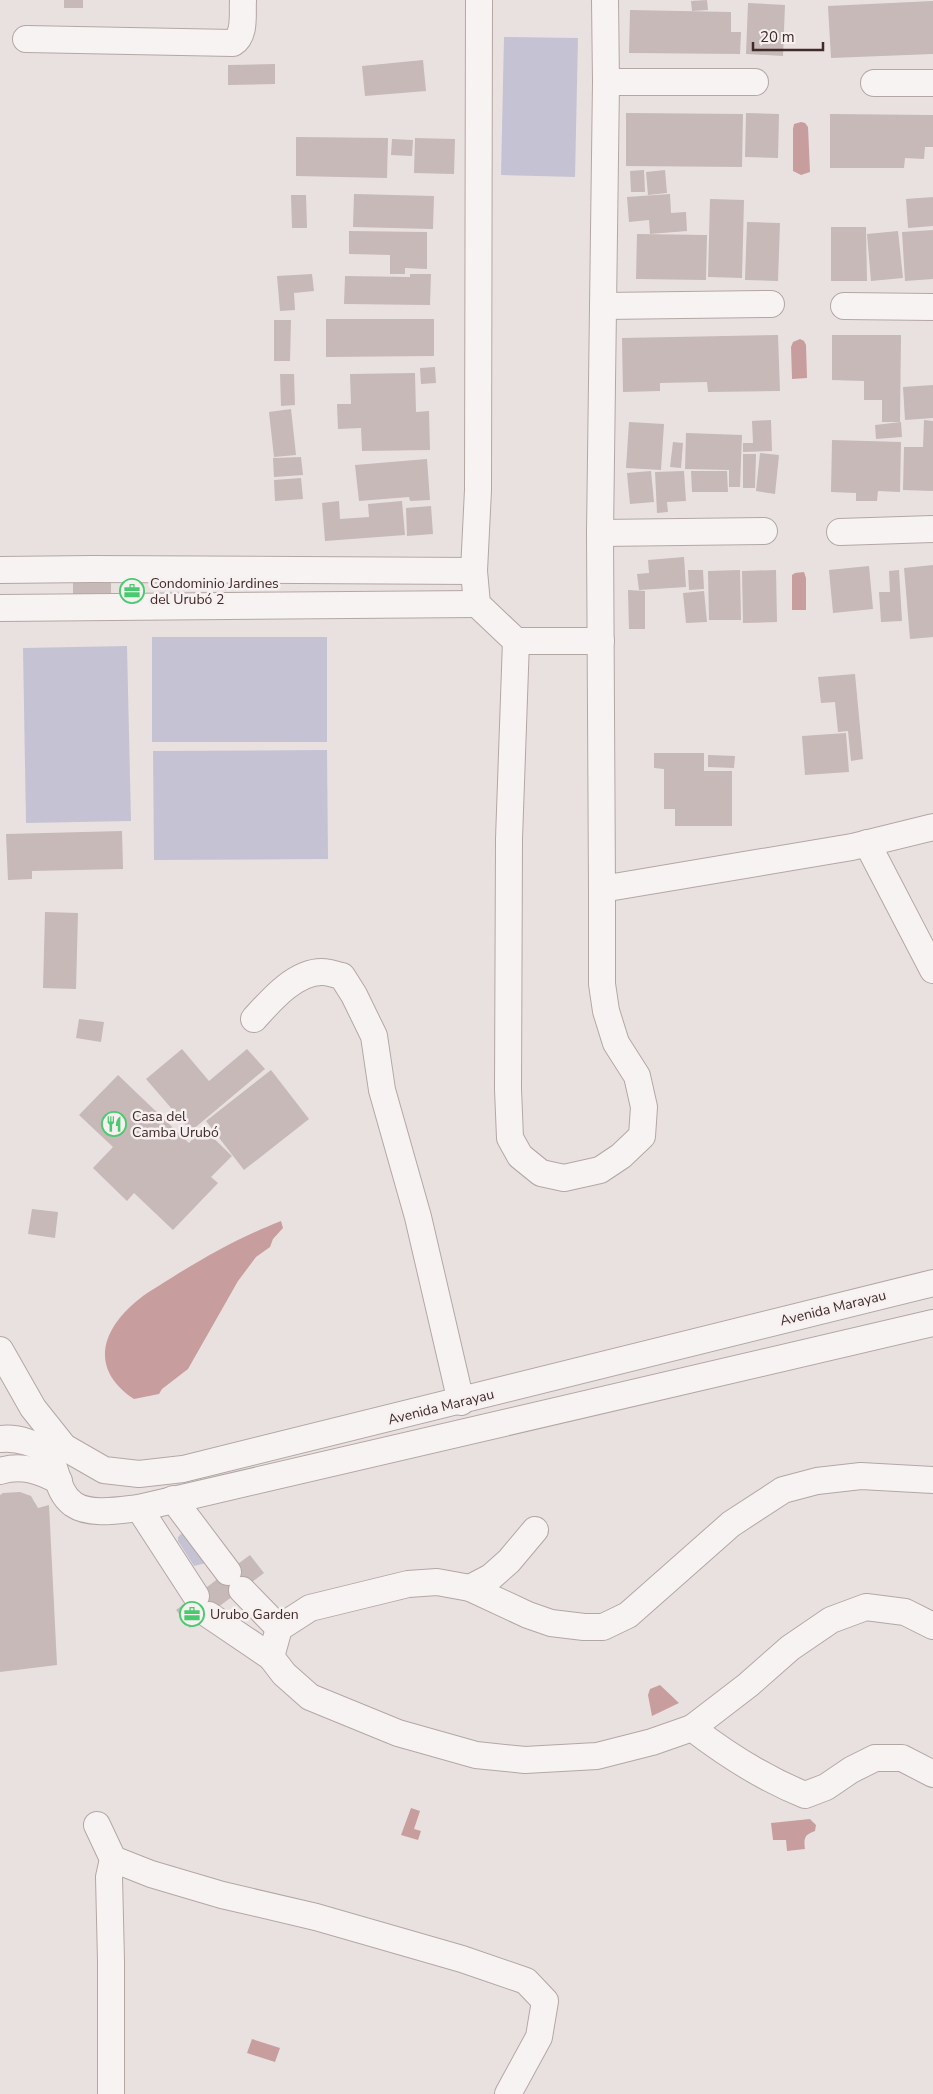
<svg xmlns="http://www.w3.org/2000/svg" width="933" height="2094" font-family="'Nunito Sans',sans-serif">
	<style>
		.green { fill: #c5c2d3 }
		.water { fill: #c89d9e }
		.building { fill: #c6b9b8 }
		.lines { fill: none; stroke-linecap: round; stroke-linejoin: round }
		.minor-casing { stroke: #b3a7a5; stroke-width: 28 }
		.minor { stroke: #f7f3f3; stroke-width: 26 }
		.labels { text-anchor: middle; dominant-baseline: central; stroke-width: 5; stroke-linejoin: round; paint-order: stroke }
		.poi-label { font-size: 14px; fill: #402b29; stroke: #f6f0f0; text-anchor: start }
		.street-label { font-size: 14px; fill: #402b29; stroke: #f6f0f0 }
	</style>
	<rect width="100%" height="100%" fill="#e9e1e0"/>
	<g class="green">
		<path d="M 504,37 L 578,38 L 575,177 L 501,175 Z"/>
		<rect x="152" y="637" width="175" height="105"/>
		<path d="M 127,646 L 131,821 L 26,823 L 23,648 Z"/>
		<path d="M 327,750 L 328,859 L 154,860 L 153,751 Z"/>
		<path d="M 183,1532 L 206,1563 L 194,1566 L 178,1541 L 178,1537 Z"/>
	</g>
	<g class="water">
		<path d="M 801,122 L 805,123 L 808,127 L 810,172 L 801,175 L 793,171 L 793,129 L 794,124 Z"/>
		<path d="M 800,339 L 804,341 L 806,345 L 807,378 L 792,379 L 791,347 L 793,342 Z"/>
		<path d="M 804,572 L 806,578 L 806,610 L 792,610 L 792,575 L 795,573 Z"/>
		<path d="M 281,1221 L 283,1228 L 273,1239 L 270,1247 L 256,1257 L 238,1281 L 188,1369 L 162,1389 L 159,1394 L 134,1399 C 89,1369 101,1330 138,1300 C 150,1290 166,1282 179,1273 C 214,1252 243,1236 281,1221 Z"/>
		<path d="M 660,1685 L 679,1703 L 652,1716 L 648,1695 L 650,1689 Z"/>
		<path d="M 411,1808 L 420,1811 L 414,1829 L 421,1831 L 418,1840 L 401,1835 Z"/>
		<path d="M 810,1819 L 816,1825 L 815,1831 C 804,1835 804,1838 805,1849 L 787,1851 L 786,1840 L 773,1840 L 771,1823 Z"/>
		<path d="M 252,2039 L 280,2048 L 275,2062 L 247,2053 Z"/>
	</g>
	<g class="building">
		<rect x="64" y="0" width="19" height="8"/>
		<path d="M 707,0 L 708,10 L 692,11 L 691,1 Z"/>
		<path d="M 933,1 L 933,54 L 831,58 L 828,6 Z"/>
		<path d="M 748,3 L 785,5 L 783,56 L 746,54 Z"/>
		<path d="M 630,10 L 731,12 L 731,32 L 741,32 L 740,54 L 629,53 Z"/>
		<path d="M 423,60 L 426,91 L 365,96 L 362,66 Z"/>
		<path d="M 275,64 L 275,84 L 228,85 L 228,65 Z"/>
		<path d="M 626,113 L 743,114 L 742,167 L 626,166 Z"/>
		<path d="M 746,113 L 779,114 L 778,158 L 745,157 Z"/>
		<path d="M 830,114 L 933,115 L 933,147 L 925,147 L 924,159 L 905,158 L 904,168 L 830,168 Z"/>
		<path d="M 296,137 L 388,138 L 387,178 L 296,176 Z"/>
		<path d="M 415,138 L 455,139 L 454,174 L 414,173 Z"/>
		<path d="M 392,139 L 413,140 L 412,156 L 391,155 Z"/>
		<path d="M 644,170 L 645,192 L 631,192 L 630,171 Z"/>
		<path d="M 665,170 L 667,193 L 648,195 L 646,172 Z"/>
		<path d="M 354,194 L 434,196 L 433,229 L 353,227 Z"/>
		<path d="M 670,194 L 671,213 L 686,212 L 687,231 L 650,234 L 649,220 L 629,222 L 627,197 Z"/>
		<path d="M 291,195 L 306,195 L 307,228 L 292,228 Z"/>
		<path d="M 933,197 L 933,226 L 908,228 L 906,199 Z"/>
		<path d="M 710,199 L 744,200 L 742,278 L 708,277 Z"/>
		<path d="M 747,222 L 780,223 L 778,281 L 745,280 Z"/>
		<path d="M 831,227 L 866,227 L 867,281 L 831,281 Z"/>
		<path d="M 933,230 L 933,279 L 905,281 L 902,232 Z"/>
		<path d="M 349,231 L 427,232 L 427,269 L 405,268 L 405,274 L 390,274 L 390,255 L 349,254 Z"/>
		<path d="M 898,231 L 903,278 L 871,281 L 867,234 Z"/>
		<path d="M 637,234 L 707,235 L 706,280 L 636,279 Z"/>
		<path d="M 312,274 L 314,291 L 294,293 L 295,310 L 280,311 L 277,276 Z"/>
		<path d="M 410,274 L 431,274 L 430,305 L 344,304 L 345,276 L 410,277 Z"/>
		<path d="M 326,319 L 434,319 L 434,356 L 326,357 Z"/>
		<path d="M 274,320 L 291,320 L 290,361 L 274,361 Z"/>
		<path d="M 778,335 L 780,391 L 708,392 L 707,382 L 660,383 L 660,391 L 623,392 L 622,338 Z"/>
		<path d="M 832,335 L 901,335 L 900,422 L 882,422 L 882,400 L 864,400 L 864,381 L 832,380 Z"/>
		<path d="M 435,367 L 436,383 L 421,384 L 420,368 Z"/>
		<path d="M 415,373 L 416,412 L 429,411 L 430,450 L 362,451 L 361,428 L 338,429 L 337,404 L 351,404 L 350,374 Z"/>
		<path d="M 280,374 L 294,374 L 295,405 L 281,406 Z"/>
		<path d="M 933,385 L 933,418 L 905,420 L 903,387 Z"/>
		<path d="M 291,409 L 296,455 L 274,457 L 269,412 Z"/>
		<path d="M 771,420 L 772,451 L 743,452 L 743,443 L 753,443 L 752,421 Z"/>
		<path d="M 924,420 L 933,421 L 933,491 L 903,490 L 904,447 L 923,447 Z"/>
		<path d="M 629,422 L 664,424 L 661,470 L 626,468 Z"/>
		<path d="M 901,422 L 902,437 L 876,439 L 875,425 Z"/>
		<path d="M 686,433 L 742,435 L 740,487 L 729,487 L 729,470 L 685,469 Z"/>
		<path d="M 832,440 L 901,442 L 900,492 L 878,491 L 877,501 L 856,501 L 856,493 L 831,492 Z"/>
		<path d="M 673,442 L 683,443 L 681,468 L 670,467 Z"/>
		<path d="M 760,453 L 779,455 L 775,494 L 756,491 Z"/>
		<path d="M 743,454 L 756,454 L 755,488 L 743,488 Z"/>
		<path d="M 301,457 L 303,475 L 274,477 L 273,458 Z"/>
		<path d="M 427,459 L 430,500 L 410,501 L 409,497 L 359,501 L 355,465 Z"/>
		<path d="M 651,471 L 654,502 L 630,504 L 627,473 Z"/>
		<path d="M 684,471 L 686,501 L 667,502 L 668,512 L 657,513 L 655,472 Z"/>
		<path d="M 691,471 L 727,471 L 728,492 L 692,492 Z"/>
		<path d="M 301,478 L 303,499 L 275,501 L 274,480 Z"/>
		<path d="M 339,501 L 340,519 L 369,517 L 368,504 L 402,501 L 405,535 L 325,541 L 322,503 Z"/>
		<path d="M 431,506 L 433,534 L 407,536 L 406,508 Z"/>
		<path d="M 684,557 L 686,587 L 639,590 L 637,574 L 649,573 L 648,560 Z"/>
		<path d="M 933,565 L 933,637 L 910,639 L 904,568 Z"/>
		<path d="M 869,566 L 873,609 L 833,613 L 829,570 Z"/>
		<path d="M 688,570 L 703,570 L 704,589 L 689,590 Z"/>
		<path d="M 740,570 L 741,620 L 709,620 L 708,571 Z"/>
		<path d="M 776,570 L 777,622 L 743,623 L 742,571 Z"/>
		<path d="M 899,570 L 902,621 L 881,622 L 879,592 L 890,592 L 889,571 Z"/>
		<rect x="73" y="582" width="38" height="16"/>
		<path d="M 628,590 L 645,591 L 645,629 L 629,629 Z"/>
		<path d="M 704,591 L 707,622 L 686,623 L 683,593 Z"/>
		<path d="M 855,674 L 863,759 L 851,761 L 848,731 L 838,732 L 835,702 L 821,703 L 818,677 Z"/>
		<path d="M 846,733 L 849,772 L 805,775 L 802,736 Z"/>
		<path d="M 654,753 L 704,753 L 704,771 L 732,771 L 732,826 L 675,826 L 675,809 L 664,809 L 664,769 L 654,768 Z"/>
		<path d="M 708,755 L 735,756 L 734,768 L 708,767 Z"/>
		<path d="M 122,831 L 123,869 L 32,871 L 32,879 L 8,880 L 6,834 Z"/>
		<path d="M 45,912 L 78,913 L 76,989 L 43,988 Z"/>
		<path d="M 79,1019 L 104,1022 L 101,1042 L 76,1038 Z"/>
		<path d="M 182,1049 L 209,1081 L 247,1049 L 265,1069 L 191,1131 L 146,1079 Z"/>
		<path d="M 271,1070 L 309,1119 L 244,1170 L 206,1121 Z"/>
		<path d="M 118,1075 L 189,1143 L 203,1128 L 232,1156 L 211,1177 L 218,1183 L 173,1230 L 134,1193 L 127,1201 L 93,1168 L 113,1147 L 79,1115 Z"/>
		<path d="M 32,1209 L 58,1212 L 55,1238 L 28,1234 Z"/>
		<path d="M 20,1492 L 31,1496 L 38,1508 L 49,1505 L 57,1665 L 0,1672 L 0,1495 L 3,1493 Z"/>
		<path d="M 250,1555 L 264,1573 L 190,1628 L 176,1610 Z"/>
	</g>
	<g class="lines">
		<defs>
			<g id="minor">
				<path d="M 479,0 L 478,490 L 474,571 L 477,604 L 516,641 L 601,641"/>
				<path d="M 605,0 L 606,82 L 600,533 L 602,889 L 852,847 L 933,827"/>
				<path d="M 26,39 L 233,43 C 246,35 242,14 243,0"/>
				<path d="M 606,82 L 755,82"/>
				<path d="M 874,83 L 933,83"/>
				<path d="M 603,306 L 771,304"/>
				<path d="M 844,306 L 933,307"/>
				<path d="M 840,532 L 933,529"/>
				<path d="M 600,533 L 764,531"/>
				<path d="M 0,570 L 92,569 L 474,571"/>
				<path d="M 0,608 L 477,604"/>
				<path d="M 516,641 L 509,839 L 508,1089 L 510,1138 L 520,1156 L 541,1173 L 564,1178 L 600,1170 L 621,1156 L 642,1136 L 644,1107 L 637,1076 L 616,1043 L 606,1011 L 602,984 L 602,889"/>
				<path d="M 867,843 L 933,970"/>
				<path d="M 254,1019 C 271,1000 296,971 323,972 C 329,972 336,975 342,976 L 354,995 L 374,1036 L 382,1090 L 418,1217 L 461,1402"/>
				<path d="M 0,1350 L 33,1408 L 64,1447 L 104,1470 L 139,1474 L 183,1469 L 933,1283"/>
				<path d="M 0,1439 C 9,1438 18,1439 27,1442 C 64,1452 49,1486 73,1504 C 90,1516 120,1510 139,1508 L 933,1323"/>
				<path d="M 0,1471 C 22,1464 40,1471 59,1481"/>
				<path d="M 933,1480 L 861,1476 L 817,1481 L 783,1490 L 731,1524 L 628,1615 L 603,1627 L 584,1627 L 551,1623 L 528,1615 L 470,1588 L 437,1582 L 408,1584 L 310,1608 L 279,1628 L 271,1657 L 284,1674 L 310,1697 L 398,1733 L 476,1755 L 525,1760 L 597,1756 L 652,1742 L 692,1728 L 748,1685 L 790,1648 L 831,1620 L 866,1607 L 905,1612 L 933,1626"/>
				<path d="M 173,1499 L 228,1572"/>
				<path d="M 139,1508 L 196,1596"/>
				<path d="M 470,1588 L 491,1577 L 509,1561 L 535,1530"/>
				<path d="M 242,1590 L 279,1628"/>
				<path d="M 209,1615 L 271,1657"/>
				<path d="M 692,1728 C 727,1755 763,1778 805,1795 L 826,1787 L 851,1770 L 875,1758 L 902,1758 L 933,1774"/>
				<path d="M 97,1825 L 113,1859 L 151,1874 L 222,1895 L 316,1917 L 462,1959 L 526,1981 L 545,2001 L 539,2037 L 508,2094"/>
				<path d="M 111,2094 L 111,1961 L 109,1877 L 113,1859"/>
			</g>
		</defs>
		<use href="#minor" class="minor-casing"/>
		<use href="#minor" class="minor"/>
	</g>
	<defs>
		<symbol id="office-ring" viewBox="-11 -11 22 22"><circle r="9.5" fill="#f6f0f0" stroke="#49ca6f" stroke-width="1.5"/><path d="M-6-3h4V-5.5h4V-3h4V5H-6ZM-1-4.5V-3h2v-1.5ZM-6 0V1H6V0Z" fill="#49ca6f"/></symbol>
		<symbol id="restaurant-ring" viewBox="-11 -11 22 22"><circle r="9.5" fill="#f6f0f0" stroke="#49ca6f" stroke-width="1.5"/><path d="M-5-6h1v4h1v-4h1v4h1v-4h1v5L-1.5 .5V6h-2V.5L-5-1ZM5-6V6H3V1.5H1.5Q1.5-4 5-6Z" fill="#49ca6f"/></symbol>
	</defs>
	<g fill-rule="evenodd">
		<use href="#office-ring" x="118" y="577" width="28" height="28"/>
		<use href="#restaurant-ring" x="100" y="1110" width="28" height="28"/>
		<use href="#office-ring" x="178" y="1600" width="28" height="28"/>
	</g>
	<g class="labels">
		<g class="poi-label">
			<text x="150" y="583">Condominio Jardines<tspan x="150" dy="16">del Urubó 2</tspan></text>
			<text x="132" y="1116">Casa del<tspan x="132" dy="16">Camba Urubó</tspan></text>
			<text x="210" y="1614">Urubo Garden</text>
		</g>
		<g class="street-label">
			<text transform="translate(833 1308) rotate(-14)">Avenida Marayau</text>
			<text transform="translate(441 1407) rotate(-14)">Avenida Marayau</text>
		</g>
	</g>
	<path d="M753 42v8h70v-8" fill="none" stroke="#402b29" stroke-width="2.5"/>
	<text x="760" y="42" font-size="15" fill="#402b29" stroke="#f6f0f0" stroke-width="4" paint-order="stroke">20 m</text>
</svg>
